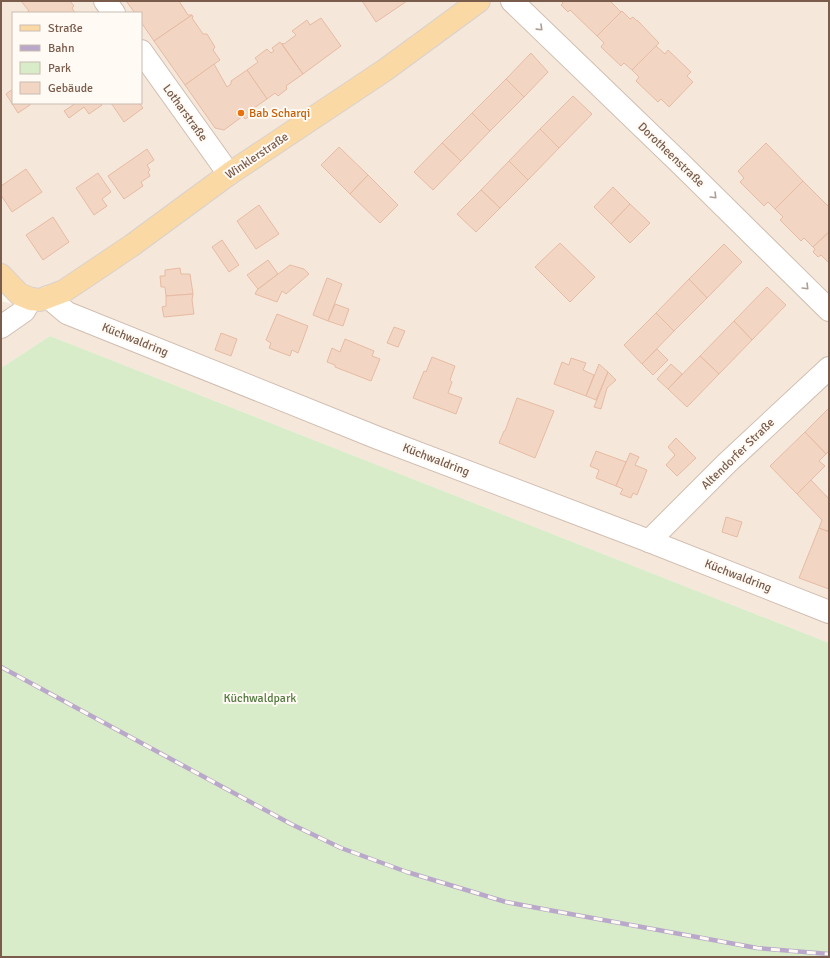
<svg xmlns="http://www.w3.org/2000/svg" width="830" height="958" font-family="Signika,sans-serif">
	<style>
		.residential { fill: #f5e8da; fill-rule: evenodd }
		.green { fill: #d8ecc9 }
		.building { fill: #f3d5c3; stroke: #e6bba3 }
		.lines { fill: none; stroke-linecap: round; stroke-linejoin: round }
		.minor-casing { stroke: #d1beb0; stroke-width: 24 }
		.major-casing { stroke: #dad1cd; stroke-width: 24 }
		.minor { stroke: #fff; stroke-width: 22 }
		.major { stroke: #fbd9a5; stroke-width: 22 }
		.rail-casing { stroke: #b9a8c9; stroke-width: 4.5 }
		.rail { stroke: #fffaf3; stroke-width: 3; stroke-dasharray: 9; stroke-linecap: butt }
		.oneway { stroke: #af9d94 }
		.food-dot { fill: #e8710a; stroke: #fffaf3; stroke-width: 1.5 }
		.labels { text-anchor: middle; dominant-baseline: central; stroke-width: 4; stroke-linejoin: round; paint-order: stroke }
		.street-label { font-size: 12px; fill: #7a5c4d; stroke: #fffaf3 }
		.food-label { font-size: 12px; fill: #c56008; stroke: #fffaf3; text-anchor: start }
		.park-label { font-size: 12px; fill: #537a41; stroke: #fffaf3 }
	</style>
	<rect width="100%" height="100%" fill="#fdf6ec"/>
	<g class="residential">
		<path d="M 1,1 L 478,1 L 53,299 L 1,282 ZM 13,13 L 141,13 L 141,103 L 13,103 Z"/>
		<path d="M 488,1 L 829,1 L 829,643 L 50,336 L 1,368 L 1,301 L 38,311 Z"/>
	</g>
	<path class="green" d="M 50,336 L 829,643 L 829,957 L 1,957 L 1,368 Z"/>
	<g class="building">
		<path d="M 21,1 L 70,1 L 74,6 L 72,8 L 75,13 L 26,13 L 29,11 Z"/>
		<path d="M 126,1 L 179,1 L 188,15 L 192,15 L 154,41 L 141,22 L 141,13 L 135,13 Z"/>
		<path d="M 362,1 L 407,1 L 376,22 Z"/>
		<path d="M 561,1 L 610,1 L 621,12 L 597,36 L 570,10 L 568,12 L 561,5 L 563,3 Z"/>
		<path d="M 622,11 L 630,19 L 633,17 L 637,21 L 637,20 L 659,43 L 632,70 L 624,63 L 621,66 L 601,47 L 604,43 L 597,36 Z"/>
		<path d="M 192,15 L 193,17 L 192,18 L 203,34 L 207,34 L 215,47 L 213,50 L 220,60 L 185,85 L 154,41 Z"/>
		<path d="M 321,18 L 341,46 L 303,74 L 282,44 L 283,43 L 284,44 L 296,35 L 292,31 L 307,20 L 310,25 Z"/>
		<path d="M 280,42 L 303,74 L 286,86 L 287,89 L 278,96 L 275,93 L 267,99 L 247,70 L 258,62 L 255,58 L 267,49 L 271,53 L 274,51 L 272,48 Z"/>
		<path d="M 656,46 L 665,54 L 668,50 L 691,72 L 687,76 L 693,82 L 669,107 L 661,99 L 658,102 L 636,81 L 639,77 L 632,70 Z"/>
		<path d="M 531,53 L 548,72 L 524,97 L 506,79 Z"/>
		<path d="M 214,64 L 227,87 L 231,84 L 231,81 L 247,70 L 267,99 L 254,108 L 256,112 L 245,119 L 243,116 L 224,130 L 215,128 L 185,85 Z"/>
		<path d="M 506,79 L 524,97 L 490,131 L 472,113 Z"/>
		<path d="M 13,89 L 13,103 L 29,103 L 30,105 L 18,113 L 6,94 Z"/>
		<path d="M 573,96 L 592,114 L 559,148 L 540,129 Z"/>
		<path d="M 76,103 L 100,103 L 102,105 L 89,114 L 84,107 L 69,118 L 64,111 Z"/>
		<path d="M 111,103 L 139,103 L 143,108 L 124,122 Z"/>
		<path d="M 472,113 L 490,131 L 461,161 L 442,143 Z"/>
		<path d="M 540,129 L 559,148 L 528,180 L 509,161 Z"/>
		<path d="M 442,143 L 461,161 L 433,190 L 414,172 Z"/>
		<path d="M 766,143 L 803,181 L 775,209 L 768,202 L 764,206 L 740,182 L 744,178 L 738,171 Z"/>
		<path d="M 339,147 L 368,175 L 350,194 L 321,165 Z"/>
		<path d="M 147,149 L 154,160 L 147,165 L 150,170 L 148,172 L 150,176 L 141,182 L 143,186 L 124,199 L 108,176 Z"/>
		<path d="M 509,161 L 528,180 L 500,208 L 481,190 Z"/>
		<path d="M 26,169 L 42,192 L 12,212 L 1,195 L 1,186 Z"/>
		<path d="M 98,173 L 111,192 L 102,199 L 107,206 L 94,215 L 76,188 Z"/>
		<path d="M 368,175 L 398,205 L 380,223 L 350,194 Z"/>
		<path d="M 803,181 L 829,207 L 829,232 L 813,247 L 804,238 L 801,241 L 780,220 L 783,217 L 775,209 Z"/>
		<path d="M 613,187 L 630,204 L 611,224 L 594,207 Z"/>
		<path d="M 481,190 L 500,208 L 476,232 L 457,214 Z"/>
		<path d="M 630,204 L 650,223 L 630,243 L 611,224 Z"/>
		<path d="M 259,205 L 279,234 L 256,249 L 237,221 Z"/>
		<path d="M 53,217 L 69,242 L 43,260 L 26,235 Z"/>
		<path d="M 829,232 L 829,263 L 821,255 L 818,257 L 813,252 L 815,249 L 813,247 Z"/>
		<path d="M 222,240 L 239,265 L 229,272 L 212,247 Z"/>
		<path d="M 560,243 L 595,277 L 570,302 L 535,267 Z"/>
		<path d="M 724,244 L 742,262 L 707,298 L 689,279 Z"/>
		<path d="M 268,260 L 278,274 L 258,289 L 247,275 Z"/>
		<path d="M 290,265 L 304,269 L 309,274 L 286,294 L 282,291 L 277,302 L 255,294 L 257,290 Z"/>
		<path d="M 180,268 L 181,274 L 190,274 L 193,294 L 166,296 L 165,287 L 161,287 L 160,276 L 165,276 L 165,270 Z"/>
		<path d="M 327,278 L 342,284 L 328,321 L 313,315 Z"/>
		<path d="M 689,279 L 707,298 L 674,331 L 656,313 Z"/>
		<path d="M 767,287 L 786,305 L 752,340 L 734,321 Z"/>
		<path d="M 193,294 L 192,300 L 194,314 L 164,317 L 162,307 L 166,306 L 166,296 Z"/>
		<path d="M 335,304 L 349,309 L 343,326 L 328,321 Z"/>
		<path d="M 656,313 L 674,331 L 642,364 L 624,345 Z"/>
		<path d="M 277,314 L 308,326 L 298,353 L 292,350 L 290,356 L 269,348 L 271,343 L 266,340 Z"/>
		<path d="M 734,321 L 752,340 L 719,374 L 700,356 Z"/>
		<path d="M 394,327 L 405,331 L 398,347 L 387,343 Z"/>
		<path d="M 221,333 L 237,339 L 231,356 L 215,350 Z"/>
		<path d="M 345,339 L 374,351 L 372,356 L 380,359 L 371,381 L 335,367 L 335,365 L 327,362 L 332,348 L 340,352 Z"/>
		<path d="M 657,349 L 668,360 L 653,375 L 642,364 Z"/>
		<path d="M 700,356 L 719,374 L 687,407 L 668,389 Z"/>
		<path d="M 432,357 L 455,366 L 450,380 L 452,382 L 448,393 L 462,398 L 456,414 L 413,398 L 424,371 L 426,372 Z"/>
		<path d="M 571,358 L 586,363 L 583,370 L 594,375 L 586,396 L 554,384 L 562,362 L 569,365 Z"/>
		<path d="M 599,364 L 608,372 L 596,400 L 586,396 Z"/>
		<path d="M 671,364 L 682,374 L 668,389 L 657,379 Z"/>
		<path d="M 608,372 L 616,380 L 607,388 L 601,409 L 594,407 Z"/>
		<path d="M 517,398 L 554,411 L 535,458 L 499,443 L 504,431 L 505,431 Z"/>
		<path d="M 829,408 L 829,451 L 826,454 L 805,432 Z"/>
		<path d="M 805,432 L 826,454 L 819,461 L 825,466 L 797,494 L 770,466 Z"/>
		<path d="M 676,438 L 696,458 L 677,476 L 666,465 L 675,455 L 668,447 Z"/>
		<path d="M 596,451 L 626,462 L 616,486 L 596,478 L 599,470 L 590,466 Z"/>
		<path d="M 630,453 L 639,457 L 635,465 L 647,470 L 637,495 L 633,493 L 631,498 L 620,494 L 623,489 L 616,486 Z"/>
		<path d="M 811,480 L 829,499 L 829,529 L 827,531 L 819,528 L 822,520 L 797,494 Z"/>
		<path d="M 726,517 L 742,522 L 737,537 L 722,532 Z"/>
		<path d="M 819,528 L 829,532 L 829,589 L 799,578 Z"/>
	</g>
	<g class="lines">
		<defs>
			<g id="minor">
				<path d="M 105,1 L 114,13"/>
				<path d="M 512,1 L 682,165 L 829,310"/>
				<path d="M 141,51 L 229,174"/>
				<path d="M 48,297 L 67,313 L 378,438 L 644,539 L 829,612"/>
				<path d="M 1,327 L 24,311 L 31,299"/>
				<path d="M 649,541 L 727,463 L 829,368"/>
			</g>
			<path id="major" d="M 1,275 L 19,294 L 31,299 L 40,300 L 64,291 L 131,246 L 229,174 L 385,70 L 479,1"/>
		</defs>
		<use href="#minor" class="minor-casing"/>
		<use href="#major" class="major-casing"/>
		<use href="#minor" class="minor"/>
		<use href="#major" class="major"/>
		<defs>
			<path id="rail" d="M 1,667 L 291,824 L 341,848 L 407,872 L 506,902 L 543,909 L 757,948 L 829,954"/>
		</defs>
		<use href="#rail" class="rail-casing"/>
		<use href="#rail" class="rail"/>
	</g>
	<defs><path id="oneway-chevron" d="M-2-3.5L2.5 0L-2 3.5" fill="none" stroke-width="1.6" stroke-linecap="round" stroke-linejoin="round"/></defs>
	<g class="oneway">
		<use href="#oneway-chevron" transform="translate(540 28) rotate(44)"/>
		<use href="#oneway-chevron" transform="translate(714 196) rotate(45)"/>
		<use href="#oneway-chevron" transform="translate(806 287) rotate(45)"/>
	</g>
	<circle class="food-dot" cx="241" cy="113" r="4"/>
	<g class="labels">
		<g class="street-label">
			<text transform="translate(185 113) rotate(54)">Lotharstraße</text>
			<text transform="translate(671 155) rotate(44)">Dorotheenstraße</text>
			<text transform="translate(257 156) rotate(-34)">Winklerstraße</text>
			<text transform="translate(135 340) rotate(22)">Küchwaldring</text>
			<text transform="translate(738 454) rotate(-44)">Altendorfer Straße</text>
			<text transform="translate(436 460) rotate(21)">Küchwaldring</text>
			<text transform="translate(738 576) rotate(21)">Küchwaldring</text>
		</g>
		<g class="food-label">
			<text x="249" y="113">Bab Scharqi</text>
		</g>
		<g class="park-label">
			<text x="260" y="698">Küchwaldpark</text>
		</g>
	</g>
	<rect width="830" height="958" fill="none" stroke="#7a5c4d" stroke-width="4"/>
	<rect x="12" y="12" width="130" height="92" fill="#fffaf3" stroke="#cabbb1"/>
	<rect x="20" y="25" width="20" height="6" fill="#fbd9a5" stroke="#cabbb1"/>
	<text x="48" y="32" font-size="12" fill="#7a5c4d">Straße</text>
	<rect x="20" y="45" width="20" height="6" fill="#b9a8c9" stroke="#cabbb1"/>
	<text x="48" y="52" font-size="12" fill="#7a5c4d">Bahn</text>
	<rect x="20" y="62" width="20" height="12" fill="#d8ecc9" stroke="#cabbb1"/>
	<text x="48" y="72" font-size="12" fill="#7a5c4d">Park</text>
	<rect x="20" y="82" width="20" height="12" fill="#f3d5c3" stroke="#cabbb1"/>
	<text x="48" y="92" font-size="12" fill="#7a5c4d">Gebäude</text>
</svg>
